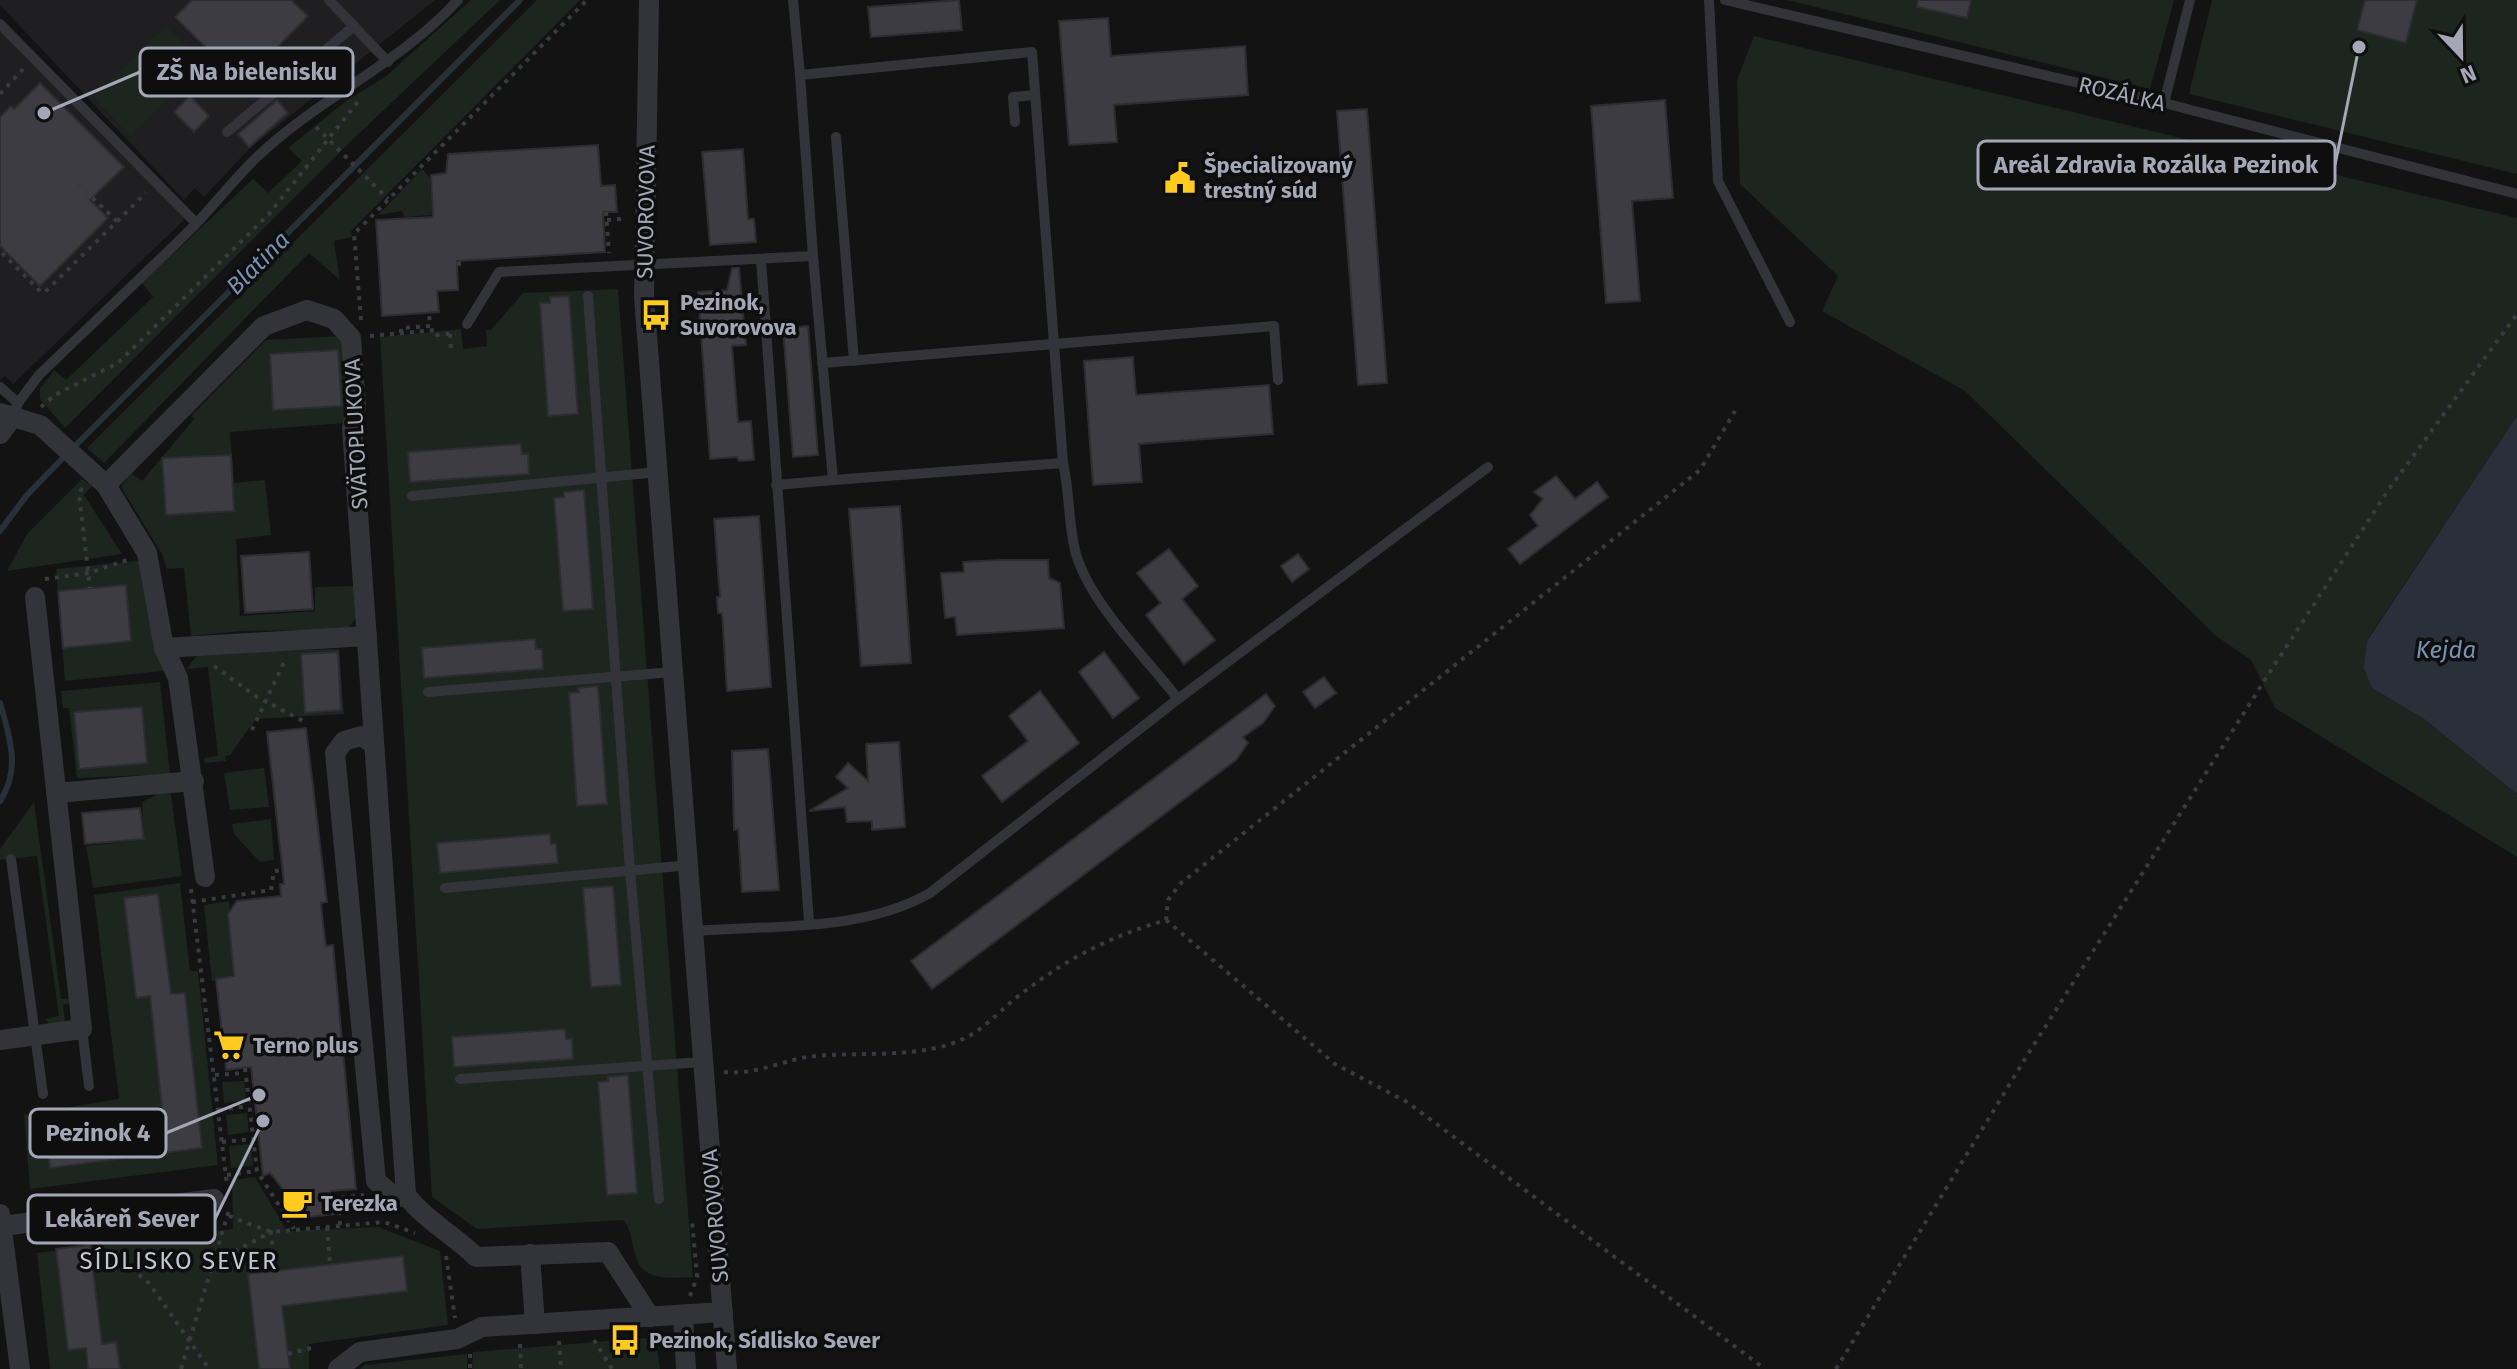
<svg xmlns="http://www.w3.org/2000/svg" width="2517" height="1369" font-family="'Fira Sans',sans-serif">
	<style>
		.built { fill: #1f1e21 }
		.green { fill: #1c251e }
		.water { fill: #283039 }
		.lines { fill: none; stroke-linecap: round; stroke-linejoin: round }
		.stream { stroke: #283039; stroke-width: 6 }
		.building { fill: #3c3c42; stroke: #2d2c31; stroke-width: 2 }
		.path { stroke: #393b41; stroke-width: 4; stroke-dasharray: 4 6; stroke-linecap: butt }
		.service { stroke: #33343a; stroke-width: 10 }
		.minor { stroke: #33343a; stroke-width: 20 }
		.labels { text-anchor: middle; dominant-baseline: central; stroke-width: 7; stroke-linejoin: round; paint-order: stroke }
		.street-label { font-size: 22px; fill: #a3a7b6; stroke: #0e0e0f }
		.poi-label { font-size: 22px; font-weight: bold; fill: #a3a7b6; stroke: #0e0e0f; text-anchor: start }
		.water-label { font-size: 24px; font-style: italic; fill: #7791b4; stroke: #0e0e0f }
		.neighbourhood-label { font-size: 24px; letter-spacing: 2px; fill: #c4c7d2; stroke: #0e0e0f }
		.leader { fill: none; stroke: #a3a7b6; stroke-width: 3 }
		.callout-dot { fill: #a3a7b6; stroke: #0e0e0f; stroke-width: 3 }
		.callout { fill: #0e0e0f; stroke: #a3a7b6; stroke-width: 3 }
		.callout-label { font-size: 24px; text-anchor: middle; font-weight: bold; fill: #a3a7b6 }
	</style>
	<rect width="100%" height="100%" fill="#131314"/>
	<g class="built">
		<path d="M 0,0 L 435,0 L 249,149 L 204,197 L 195,188 L 184,200 L 0,5 Z"/>
		<path d="M 0,18 L 185,219 L 13,384 L 5,376 L 0,380 Z"/>
	</g>
	<g class="green">
		<path d="M 471,0 L 500,0 L 349,143 L 65,428 L 40,399 L 40,389 L 54,370 L 66,380 L 153,297 L 142,283 L 253,179 L 268,193 L 302,161 L 288,148 L 346,101 L 385,77 Z"/>
		<path d="M 537,0 L 580,0 L 351,231 L 352,237 L 334,241 L 340,280 L 309,253 L 104,463 L 87,448 Z"/>
		<path d="M 1787,0 L 2174,0 L 2150,89 Z"/>
		<path d="M 2212,0 L 2517,0 L 2517,174 L 2189,94 Z"/>
		<path d="M 166,26 L 203,61 L 131,137 L 94,98 Z"/>
		<path d="M 1754,36 L 2517,218 L 2517,416 L 2367,640 L 2372,688 L 2424,719 L 2517,794 L 2517,857 L 2275,708 L 2251,660 L 2216,636 L 1965,391 L 1822,311 L 1838,276 L 1740,184 L 1737,80 Z"/>
		<path d="M 422,169 L 430,178 L 432,215 L 404,217 L 402,211 L 378,215 Z"/>
		<path d="M 618,289 L 693,1277 C 673,1278 642,1282 636,1257 C 631,1243 633,1234 624,1220 L 477,1229 L 432,1197 L 380,337 L 461,329 L 463,349 L 487,346 L 486,330 L 491,330 L 523,293 Z"/>
		<path d="M 341,336 L 353,408 L 345,423 L 230,432 L 234,483 L 265,480 L 271,535 L 236,539 L 240,616 L 315,611 L 315,587 L 355,586 C 356,603 362,624 342,630 L 241,631 L 191,636 L 184,568 L 167,569 L 162,554 L 121,487 L 131,473 L 142,481 L 194,419 L 191,416 L 266,340 Z"/>
		<path d="M 82,479 L 92,486 L 84,495 L 122,554 L 7,571 L 27,534 Z"/>
		<path d="M 146,560 L 154,634 L 163,671 L 65,681 L 56,569 Z"/>
		<path d="M 339,649 L 344,714 L 256,719 L 230,755 L 225,756 L 226,761 L 205,763 L 204,758 L 218,756 L 208,667 L 186,669 L 199,653 Z"/>
		<path d="M 160,682 L 170,774 L 77,778 L 69,708 L 63,708 L 61,691 Z"/>
		<path d="M 264,768 L 269,807 L 230,810 L 224,773 Z"/>
		<path d="M 170,788 L 182,876 L 93,888 L 86,846 L 144,840 L 142,802 Z"/>
		<path d="M 34,802 L 61,999 L 75,998 L 76,1002 L 63,1005 L 65,1022 L 50,1024 L 45,1019 L 59,1016 L 37,856 L 0,860 L 0,849 Z"/>
		<path d="M 271,819 L 274,860 L 260,862 L 234,834 L 232,824 Z"/>
		<path d="M 180,883 L 190,971 L 198,971 L 218,1165 L 30,1189 L 24,1115 L 119,1099 L 94,895 Z"/>
		<path d="M 229,901 L 239,978 L 212,981 L 204,905 Z"/>
		<path d="M 244,1081 L 246,1100 L 224,1103 L 222,1082 Z"/>
		<path d="M 247,1113 L 249,1132 L 228,1135 L 226,1115 Z"/>
		<path d="M 251,1144 L 253,1166 L 231,1168 L 229,1146 Z"/>
		<path d="M 255,1177 L 287,1231 L 378,1227 L 440,1251 L 448,1325 L 309,1344 L 309,1369 L 282,1369 L 248,1274 L 259,1369 L 50,1369 L 37,1253 L 233,1229 L 232,1180 Z"/>
		<path d="M 644,1338 L 656,1342 L 660,1369 L 472,1369 L 473,1352 Z"/>
		<path d="M 467,1354 L 467,1369 L 360,1369 L 365,1365 Z"/>
	</g>
	<path class="water" d="M 2517,416 L 2517,794 L 2424,719 L 2372,688 L 2364,668 L 2367,641 Z"/>
	<g class="lines">
		<g class="stream">
			<path d="M 0,531 L 27,495 L 59,462 L 520,0"/>
			<path d="M 0,703 C 10,738 21,769 0,801"/>
		</g>
	</g>
	<g class="building">
		<path d="M 192,0 L 291,0 L 308,16 L 242,83 L 175,17 Z"/>
		<path d="M 959,0 L 962,30 L 871,37 L 868,7 Z"/>
		<path d="M 1918,0 L 1971,0 L 1967,18 L 1917,7 Z"/>
		<path d="M 2365,0 L 2417,0 L 2406,43 L 2357,30 Z"/>
		<path d="M 1108,18 L 1111,56 L 1245,46 L 1248,95 L 1114,105 L 1117,142 L 1069,145 L 1059,21 Z"/>
		<path d="M 40,83 L 124,167 L 90,200 L 108,218 L 40,286 L 0,246 L 0,117 L 11,106 L 14,109 Z"/>
		<path d="M 190,96 L 209,116 L 194,132 L 174,112 Z"/>
		<path d="M 277,100 L 288,113 L 249,147 L 238,134 Z"/>
		<path d="M 1665,100 L 1673,198 L 1632,201 L 1640,301 L 1606,303 L 1591,106 Z"/>
		<path d="M 1367,109 L 1387,383 L 1358,385 L 1337,111 Z"/>
		<path d="M 598,145 L 601,186 L 615,185 L 617,212 L 603,212 L 605,252 L 457,261 L 458,290 L 437,291 L 439,312 L 382,316 L 376,220 L 433,217 L 431,175 L 446,173 L 448,154 Z"/>
		<path d="M 743,149 L 748,219 L 754,219 L 756,242 L 710,245 L 702,152 Z"/>
		<path d="M 732,268 L 739,268 L 746,345 L 732,346 L 738,422 L 751,421 L 754,460 L 739,461 L 737,457 L 710,459 L 698,292 L 727,290 Z"/>
		<path d="M 569,296 L 578,414 L 548,416 L 540,303 L 550,303 L 550,297 Z"/>
		<path d="M 808,326 L 818,455 L 793,457 L 783,328 Z"/>
		<path d="M 338,350 L 342,406 L 273,410 L 270,354 Z"/>
		<path d="M 1133,357 L 1136,395 L 1269,385 L 1273,434 L 1139,444 L 1142,482 L 1093,485 L 1084,361 Z"/>
		<path d="M 521,444 L 522,454 L 528,454 L 529,474 L 410,482 L 408,452 Z"/>
		<path d="M 231,455 L 234,511 L 166,515 L 162,458 Z"/>
		<path d="M 1556,476 L 1575,499 L 1597,482 L 1608,497 L 1520,564 L 1508,549 L 1538,526 L 1530,515 L 1543,499 L 1534,492 Z"/>
		<path d="M 584,490 L 593,609 L 563,611 L 554,498 L 564,497 L 564,492 Z"/>
		<path d="M 900,506 L 911,663 L 861,666 L 849,509 Z"/>
		<path d="M 759,516 L 771,687 L 727,691 L 722,613 L 718,613 L 717,597 L 720,597 L 714,519 Z"/>
		<path d="M 1169,549 L 1198,586 L 1182,599 L 1215,640 L 1184,664 L 1146,615 L 1161,603 L 1137,573 Z"/>
		<path d="M 309,552 L 313,609 L 245,613 L 241,556 Z"/>
		<path d="M 1298,554 L 1309,569 L 1292,582 L 1281,566 Z"/>
		<path d="M 1000,560 L 1048,560 L 1049,578 L 1060,583 L 1064,628 L 957,635 L 955,617 L 945,618 L 941,573 L 964,572 L 963,562 Z"/>
		<path d="M 126,585 L 131,641 L 63,648 L 58,591 Z"/>
		<path d="M 535,639 L 536,649 L 542,649 L 543,669 L 424,678 L 422,648 Z"/>
		<path d="M 338,652 L 341,710 L 305,713 L 301,654 Z"/>
		<path d="M 1104,652 L 1139,698 L 1113,718 L 1079,672 Z"/>
		<path d="M 1324,677 L 1336,693 L 1315,708 L 1303,692 Z"/>
		<path d="M 598,686 L 607,804 L 577,806 L 569,693 L 579,692 L 578,688 Z"/>
		<path d="M 1040,691 L 1079,743 L 1002,802 L 982,776 L 1028,741 L 1009,716 Z"/>
		<path d="M 1266,694 L 1275,706 L 1263,723 L 1243,737 L 1248,743 L 1236,760 L 932,989 L 911,961 Z"/>
		<path d="M 142,707 L 147,763 L 79,769 L 74,712 Z"/>
		<path d="M 306,728 L 327,902 L 321,903 L 323,924 L 326,946 L 333,945 L 356,1189 L 331,1191 L 334,1214 L 291,1219 L 288,1196 L 270,1173 L 263,1176 L 251,1067 L 226,1070 L 216,979 L 234,976 L 228,914 L 237,901 L 281,896 L 280,884 L 284,884 L 267,732 Z"/>
		<path d="M 899,742 L 905,827 L 872,830 L 872,821 L 847,822 L 845,807 L 809,811 L 848,788 L 836,777 L 848,763 L 868,781 L 866,744 Z"/>
		<path d="M 768,749 L 779,890 L 742,892 L 738,829 L 734,830 L 732,751 Z"/>
		<path d="M 140,808 L 144,839 L 85,844 L 82,813 Z"/>
		<path d="M 550,834 L 551,844 L 556,844 L 558,863 L 440,873 L 437,843 Z"/>
		<path d="M 613,886 L 621,985 L 591,987 L 583,888 Z"/>
		<path d="M 158,894 L 171,994 L 185,993 L 202,1148 L 50,1168 L 45,1132 L 163,1118 L 150,996 L 136,998 L 124,898 Z"/>
		<path d="M 565,1029 L 566,1039 L 572,1039 L 573,1059 L 454,1067 L 452,1037 Z"/>
		<path d="M 628,1075 L 637,1193 L 607,1195 L 598,1082 L 608,1081 L 608,1077 Z"/>
		<path d="M 90,1245 L 102,1344 L 116,1342 L 120,1369 L 88,1369 L 86,1348 L 68,1350 L 56,1249 Z"/>
		<path d="M 403,1256 L 407,1291 L 282,1306 L 290,1369 L 259,1369 L 248,1274 Z"/>
	</g>
	<g class="lines">
		<g class="path">
			<path d="M 0,94 L 23,69"/>
			<path d="M 316,127 L 388,199"/>
			<path d="M 78,184 L 118,222"/>
			<path d="M 606,212 L 609,253"/>
			<path d="M 607,220 L 622,219"/>
			<path d="M 2,253 L 41,292 L 45,292 L 146,193"/>
			<path d="M 457,264 L 467,263"/>
			<path d="M 361,320 L 354,234 L 587,0"/>
			<path d="M 401,333 L 401,328 L 430,326 L 429,313"/>
			<path d="M 450,334 L 451,350"/>
			<path d="M 370,336 L 436,330 L 437,335 L 456,333"/>
			<path d="M 41,407 L 55,395 L 118,363 L 269,214 L 360,99"/>
			<path d="M 82,488 L 79,494 L 90,588"/>
			<path d="M 45,579 L 89,573 L 130,559"/>
			<path d="M 214,666 L 257,697 L 307,723"/>
			<path d="M 252,730 L 285,660"/>
			<path d="M 191,889 L 227,1185"/>
			<path d="M 192,902 L 271,890 L 274,871 L 282,870"/>
			<path d="M 1166,920 L 1335,1064 L 1407,1102 L 1765,1369"/>
			<path d="M 245,1068 L 257,1171 L 294,1229"/>
			<path d="M 724,1072 C 755,1075 778,1062 807,1057 C 860,1050 928,1062 974,1033 C 991,1022 1005,1006 1021,994 C 1068,958 1109,937 1166,920 L 1168,900 L 1181,883 L 1700,470 L 1735,411"/>
			<path d="M 215,1075 L 244,1073"/>
			<path d="M 219,1110 L 248,1106"/>
			<path d="M 222,1142 L 253,1139"/>
			<path d="M 227,1175 L 257,1171"/>
			<path d="M 229,1216 L 271,1232 L 384,1222 L 415,1233"/>
			<path d="M 340,1225 L 338,1198 L 364,1195"/>
			<path d="M 327,1227 L 330,1264"/>
			<path d="M 96,1233 L 111,1252 L 149,1283 L 209,1369"/>
			<path d="M 446,1256 L 455,1318"/>
			<path d="M 217,1261 L 271,1232 L 275,1271"/>
			<path d="M 690,1296 L 697,1277 L 692,1220"/>
			<path d="M 594,1340 L 612,1369"/>
			<path d="M 559,1341 L 561,1369"/>
			<path d="M 520,1344 L 521,1369"/>
			<path d="M 288,1354 L 311,1348"/>
			<path d="M 470,1354 L 470,1369"/>
			<path d="M 181,1369 L 229,1210"/>
			<path d="M 1836,1369 L 2028,1054 L 2266,678 L 2389,489 L 2517,314"/>
		</g>
		<g class="service">
			<path d="M 329,0 L 388,62"/>
			<path d="M 793,0 L 800,75"/>
			<path d="M 1709,0 L 1718,181 L 1790,322"/>
			<path d="M 1725,0 L 2164,103 L 2517,194"/>
			<path d="M 0,24 L 196,223"/>
			<path d="M 2164,103 L 2190,0"/>
			<path d="M 1015,122 L 1013,97 L 1035,95"/>
			<path d="M 227,132 L 354,26"/>
			<path d="M 836,137 L 854,361"/>
			<path d="M 813,256 L 800,75 L 1032,52 L 1063,463 L 833,480"/>
			<path d="M 761,260 L 809,922"/>
			<path d="M 588,296 L 630,870 L 659,1199"/>
			<path d="M 467,324 L 499,272 L 813,256 L 833,480 L 776,485"/>
			<path d="M 822,363 L 1274,326 L 1278,380"/>
			<path d="M 0,387 L 18,403"/>
			<path d="M 14,415 L 18,403 L 39,375 C 91,325 143,276 194,226 C 215,204 234,179 256,158 C 318,98 400,64 458,0"/>
			<path d="M 1063,463 C 1070,493 1068,525 1076,554 C 1090,603 1147,659 1178,699"/>
			<path d="M 412,496 L 658,472"/>
			<path d="M 428,692 L 673,672"/>
			<path d="M 11,859 L 43,1094"/>
			<path d="M 445,888 L 690,865"/>
			<path d="M 695,931 C 772,925 862,932 930,893 L 1178,699 L 1488,467"/>
			<path d="M 82,1029 L 89,1086"/>
			<path d="M 460,1079 L 702,1062"/>
		</g>
		<g class="minor">
			<path d="M 649,0 L 644,297 L 727,1369"/>
			<path d="M 0,413 L 40,425 L 106,485 L 147,553 L 164,648 L 178,678 L 205,877"/>
			<path d="M 0,434 L 14,415"/>
			<path d="M 106,485 L 264,326 L 307,310 L 334,319 L 351,338 L 356,407 L 352,428 L 406,1195 C 426,1221 453,1234 476,1257 L 608,1252 L 650,1317"/>
			<path d="M 164,648 L 367,636"/>
			<path d="M 374,744 L 361,736 L 344,741 L 335,753 L 376,1181 L 396,1198 L 406,1195"/>
			<path d="M 56,793 L 194,781"/>
			<path d="M 0,1040 L 82,1029 L 35,597"/>
			<path d="M 0,1214 L 20,1369"/>
			<path d="M 2,1226 L 214,1199"/>
			<path d="M 530,1254 L 535,1324"/>
			<path d="M 683,1316 L 686,1369"/>
			<path d="M 338,1369 L 360,1352 L 457,1339 L 482,1327 L 723,1312"/>
		</g>
	</g>
	<defs>
		<symbol id="civic-bare" viewBox="-9 -9 18 18"><path d="M-.6-6.5H3V-4.5H.6V-3L4-1V1h2V6H-6V1h2V-1L-.6-3ZM-1.2 2.5V6h2.4V2.5Z" fill="#ffcb20" stroke="#0e0e0f" stroke-width="2.5" paint-order="stroke"/></symbol>
		<symbol id="bus-bare" viewBox="-9 -9 18 18"><path d="M-5-6H5V4H4V6H2V4H-2V6H-4V4H-5ZM-3.5-4V0h7V-4ZM-3.5 1.2v1.5H-2V1.2ZM2 1.2v1.5H3.5V1.2Z" fill="#ffcb20" stroke="#0e0e0f" stroke-width="2.5" paint-order="stroke"/></symbol>
		<symbol id="supermarket-bare" viewBox="-9 -9 18 18"><path d="M-6-5.5h2.5l.6 2H6L4.5 2H-2.5L-4.4-4H-6ZM-1.5 3.2a1.3 1.3 0 1 0 .1 0ZM3 3.2a1.3 1.3 0 1 0 .1 0Z" fill="#ffcb20" stroke="#0e0e0f" stroke-width="2.5" paint-order="stroke"/></symbol>
		<symbol id="cafe-bare" viewBox="-9 -9 18 18"><path d="M-5.5-4.5H6V0H3Q3 3.5 0 3.5H-2.5Q-5.5 3.5-5.5 0ZM3-3.2v2h1.7v-2ZM-6 4.5H4V6H-6Z" fill="#ffcb20" stroke="#0e0e0f" stroke-width="2.5" paint-order="stroke"/></symbol>
	</defs>
	<g fill-rule="evenodd">
		<use href="#civic-bare" x="1158" y="156" width="44" height="44"/>
		<use href="#bus-bare" x="634" y="293" width="44" height="44"/>
		<use href="#supermarket-bare" x="207" y="1023" width="44" height="44"/>
		<use href="#cafe-bare" x="275" y="1181" width="44" height="44"/>
		<use href="#bus-bare" x="603" y="1318" width="44" height="44"/>
	</g>
	<g class="labels">
		<g class="street-label">
			<text transform="translate(2122 94) rotate(13)">ROZÁLKA</text>
			<text transform="translate(646 212) rotate(-89)">SUVOROVOVA</text>
			<text transform="translate(356 434) rotate(-93)">SVÄTOPLUKOVA</text>
			<text transform="translate(715 1216) rotate(-95)">SUVOROVOVA</text>
		</g>
		<g class="poi-label">
			<text x="1204" y="165">Špecializovaný<tspan x="1204" dy="25">trestný súd</tspan></text>
			<text x="680" y="302">Pezinok,<tspan x="680" dy="25">Suvorovova</tspan></text>
			<text x="253" y="1045">Terno plus</text>
			<text x="321" y="1203">Terezka</text>
			<text x="649" y="1340">Pezinok, Sídlisko Sever</text>
		</g>
		<g class="water-label">
			<text transform="translate(258 263) rotate(-45)">Blatina</text>
			<text x="2446" y="650">Kejda</text>
		</g>
		<g class="neighbourhood-label">
			<text x="179" y="1261">SÍDLISKO SEVER</text>
		</g>
	</g>
	<path class="leader" d="M44 113L140 72M2359 47L2335 165M259 1095L166 1133M263 1121L215 1219"/>
	<g class="callout-dot">
		<circle cx="44" cy="113" r="8"/>
		<circle cx="2359" cy="47" r="8"/>
		<circle cx="259" cy="1095" r="8"/>
		<circle cx="263" cy="1121" r="8"/>
	</g>
	<g class="callout">
		<rect x="140" y="48" width="213" height="48" rx="8"/>
		<rect x="1978" y="141" width="357" height="48" rx="8"/>
		<rect x="30" y="1109" width="136" height="48" rx="8"/>
		<rect x="28" y="1195" width="187" height="48" rx="8"/>
	</g>
	<g class="callout-label">
		<text x="247" y="80">ZŠ Na bielenisku</text>
		<text x="2156" y="173">Areál Zdravia Rozálka Pezinok</text>
		<text x="98" y="1141">Pezinok 4</text>
		<text x="122" y="1227">Lekáreň Sever</text>
	</g>
	<g transform="translate(2461 56) rotate(158)" stroke="#0e0e0f" stroke-width="6" paint-order="stroke">
	<path d="M0-6L14 30L0 20L-14 30Z" fill="#a3a7b6"/>
	<text y="-12" font-size="22" font-weight="bold" text-anchor="middle" fill="#a3a7b6">N</text>
	</g>
</svg>
